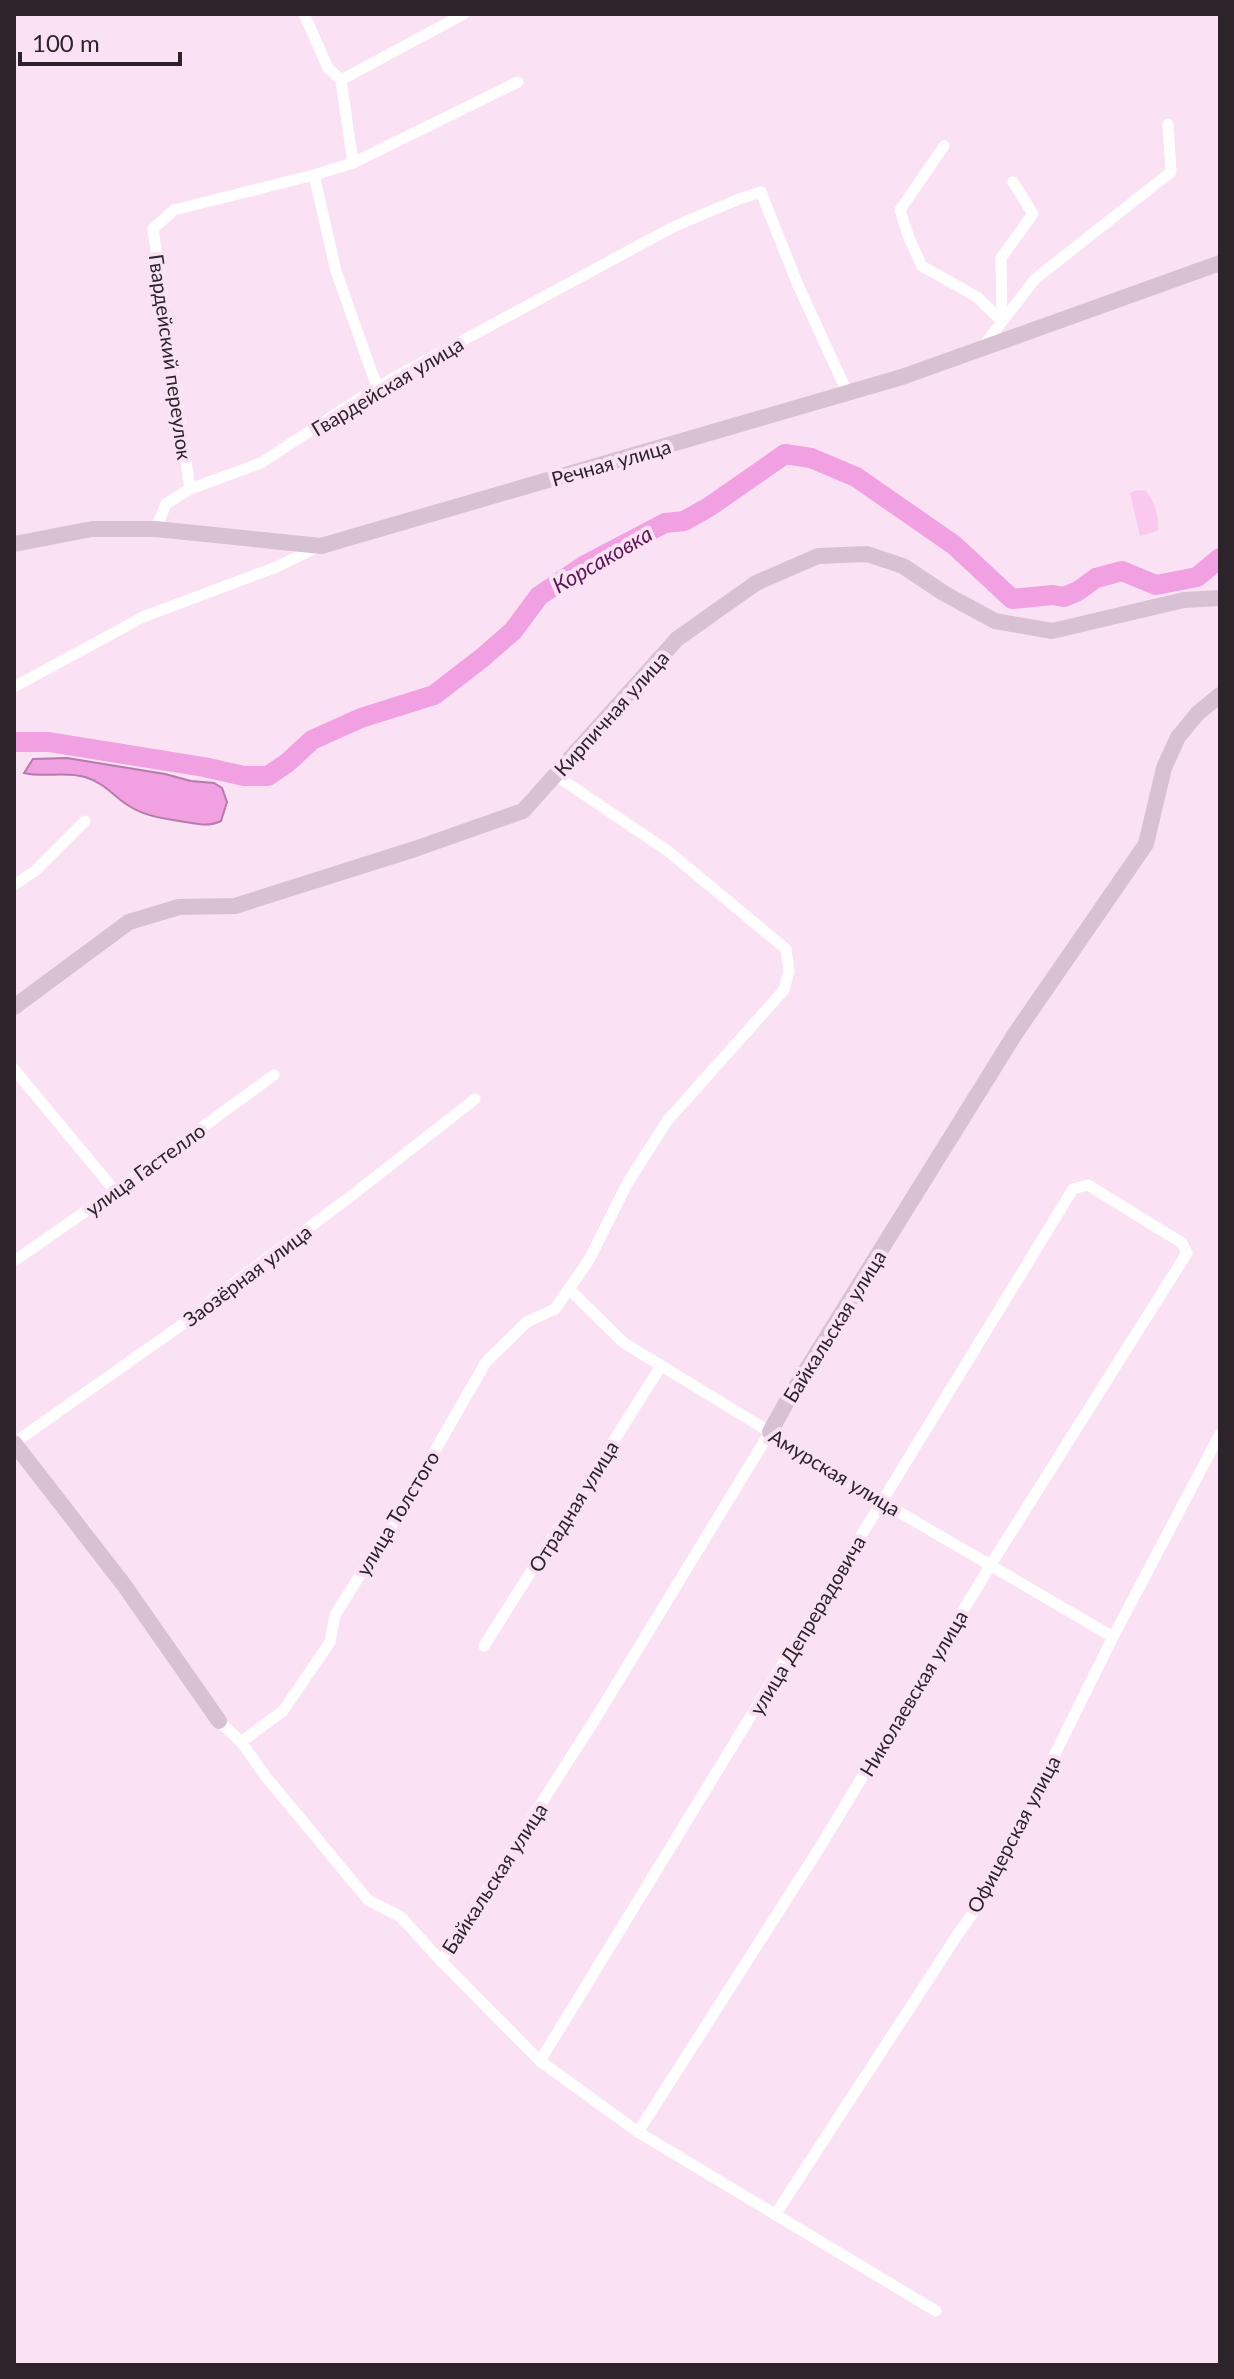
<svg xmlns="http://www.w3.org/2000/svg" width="1234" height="2379" font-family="Lato,sans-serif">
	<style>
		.green { fill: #fbc8f0 }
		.water { fill: #f1a0e2; stroke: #b67bab; stroke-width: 2 }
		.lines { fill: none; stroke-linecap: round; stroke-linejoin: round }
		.stream { stroke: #b67bab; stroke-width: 3 }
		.river { stroke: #f1a0e2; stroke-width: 20 }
		.street { stroke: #fff; stroke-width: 11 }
		.secondary { stroke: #d9c1d4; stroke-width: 16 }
		.labels { text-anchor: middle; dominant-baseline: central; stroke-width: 8; stroke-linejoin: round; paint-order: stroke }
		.street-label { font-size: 20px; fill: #2d242b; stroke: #fae2f4 }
		.water-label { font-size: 22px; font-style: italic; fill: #5c1653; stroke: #fae2f4 }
	</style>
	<rect width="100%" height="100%" fill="#fae2f4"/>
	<path class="green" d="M 1138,490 L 1146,491 C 1155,503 1159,516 1158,531 L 1140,536 L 1130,493 Z"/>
	<path class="water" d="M 67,758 L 165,774 L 191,781 L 214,783 L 222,788 L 227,802 L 221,821 C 209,827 198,824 185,822 C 163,818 145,817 126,804 C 112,794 102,782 85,777 C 64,771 44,778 24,773 L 33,759 Z"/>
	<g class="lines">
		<path class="stream" d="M 1197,577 L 1220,569"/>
		<path class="river" d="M 14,742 L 49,742 L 204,767 L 244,776 L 268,776 L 287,763 L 312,740 L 361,718 L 434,695 L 482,658 L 513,631 L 539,596 L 585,565 L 665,523 L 684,521 L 709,507 L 785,454 L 811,458 L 856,477 L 954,545 L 1012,599 L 1053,595 L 1064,597 L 1078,591 L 1096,578 L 1122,571 L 1156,585 L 1197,577 L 1220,558"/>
		<g class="street">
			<path d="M 304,14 L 328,68 L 341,80"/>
			<path d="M 944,146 L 900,210 L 909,238 L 922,266 L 977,297 L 1002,321"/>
			<path d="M 353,163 L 518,82"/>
			<path d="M 314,175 L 336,271 L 377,387"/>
			<path d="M 1002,320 L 1001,258 L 1033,214 L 1013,182"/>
			<path d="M 981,349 L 1035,279 L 1171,172 L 1168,124"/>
			<path d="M 190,489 L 153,229 L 174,210 L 314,175 L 353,163 L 341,80 L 464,14"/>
			<path d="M 156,529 L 166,504 L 190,489 L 261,463 L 377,387 L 673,227 L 739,199 L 761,192 L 798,285 L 848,394"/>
			<path d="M 14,687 L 143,617 L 274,568 L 318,547"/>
			<path d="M 14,885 L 35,871 L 85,821"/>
			<path d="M 14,1069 L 115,1191"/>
			<path d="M 14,1261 L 115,1191 L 274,1075"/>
			<path d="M 569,1289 L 624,1343 L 770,1432 L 805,1457 L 1113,1637"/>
			<path d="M 14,1443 L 200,1312 L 216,1296 L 346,1200 L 475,1099"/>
			<path d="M 484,1646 L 661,1366"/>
			<path d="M 219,1721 L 241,1742 L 283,1711 L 330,1642 L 335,1615 L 399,1513 L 486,1362 L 527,1322 L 555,1309 L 589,1260 L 627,1184 L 667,1121 L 784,990 L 789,971 L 786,949 L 668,851 L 555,775"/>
			<path d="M 241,1742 L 267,1778 L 368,1900 L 401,1917 L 441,1961 L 540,2061 L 638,2132 L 936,2311"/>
			<path d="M 441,1961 L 597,1716 L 770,1432"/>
			<path d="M 540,2061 L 1073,1189 L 1088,1185 L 1182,1243 L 1187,1253 L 990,1566 L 820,1847 L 638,2132"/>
			<path d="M 775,2215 L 958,1934 L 973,1913 L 994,1877 L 1113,1637 L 1220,1434"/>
		</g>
		<g class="secondary">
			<path d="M 14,544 L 92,529 L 156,529 L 321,546 L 902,377 L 1220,263"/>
			<path d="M 14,1007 L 129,922 L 179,907 L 235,906 L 415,849 L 523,811 L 677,639 L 756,583 L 818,556 L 867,554 L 903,566 L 945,594 L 995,621 L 1052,631 L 1184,600 L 1220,598"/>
			<path d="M 770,1432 L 790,1396 L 1015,1034 L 1146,844 L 1164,768 L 1178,737 L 1198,713 L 1220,695"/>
			<path d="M 14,1443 L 124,1585 L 219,1721"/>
		</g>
	</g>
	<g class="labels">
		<g class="street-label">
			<text transform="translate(171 357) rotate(82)">Гвардейский переулок</text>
			<text transform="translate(387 386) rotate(-31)">Гвардейская улица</text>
			<text transform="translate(611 462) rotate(-16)">Речная улица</text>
			<text transform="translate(611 713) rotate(-48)">Кирпичная улица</text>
			<text transform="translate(145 1169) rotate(-36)">улица Гастелло</text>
			<text transform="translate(247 1275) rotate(-37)">Заозёрная улица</text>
			<text transform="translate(834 1326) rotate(-58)">Байкальская улица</text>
			<text transform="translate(835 1472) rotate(31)">Амурская улица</text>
			<text transform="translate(573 1506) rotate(-58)">Отрадная улица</text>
			<text transform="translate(397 1513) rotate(-59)">улица Толстого</text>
			<text transform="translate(807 1625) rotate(-59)">улица Депрерадовича</text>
			<text transform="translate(913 1693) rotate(-59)">Николаевская улица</text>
			<text transform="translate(1013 1834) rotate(-62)">Офицерская улица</text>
			<text transform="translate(494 1878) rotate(-57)">Байкальская улица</text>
		</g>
		<g class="water-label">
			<text transform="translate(602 559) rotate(-30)">Корсаковка</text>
		</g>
	</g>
	<rect width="1234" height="2379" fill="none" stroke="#2d242b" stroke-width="32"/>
	<path d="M20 52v12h160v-12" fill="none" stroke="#2d242b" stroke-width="4"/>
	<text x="32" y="52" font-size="24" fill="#2d242b" stroke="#fae2f4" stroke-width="6" paint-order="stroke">100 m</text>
</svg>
